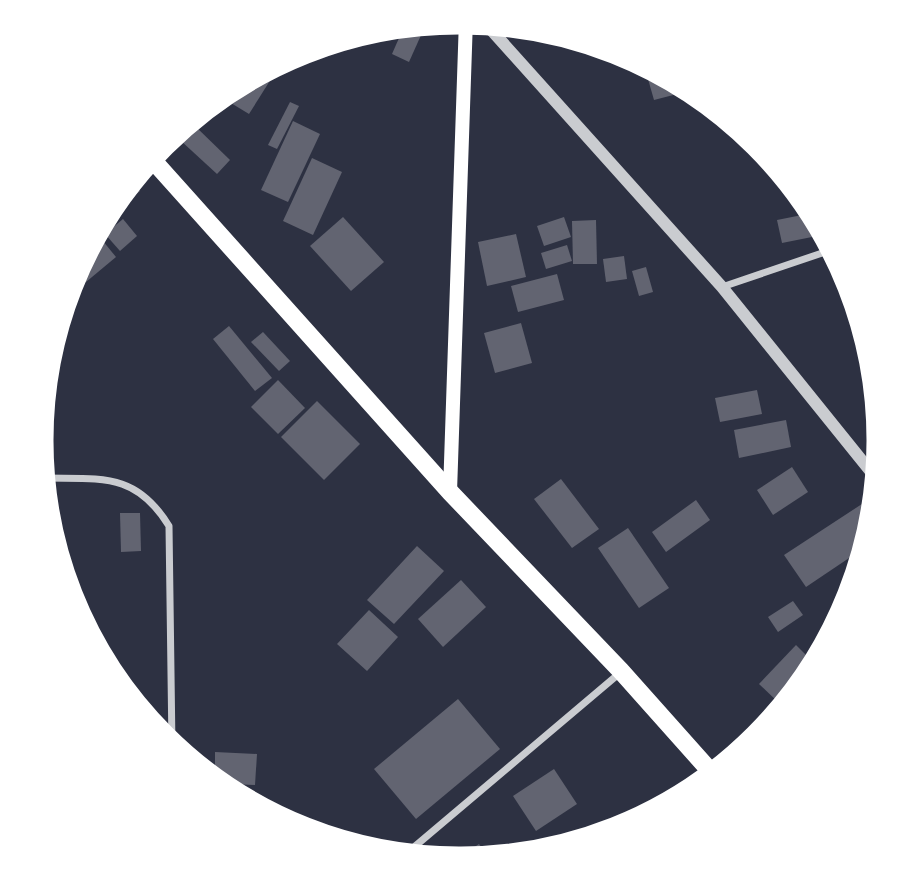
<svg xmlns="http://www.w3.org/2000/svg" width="920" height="881" font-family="'PT Sans Narrow',sans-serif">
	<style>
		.building { fill: #626471 }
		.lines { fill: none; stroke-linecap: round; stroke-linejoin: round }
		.minor { stroke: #caccd0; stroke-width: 7 }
		.tertiary { stroke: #caccd0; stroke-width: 12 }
		.secondary { stroke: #fff; stroke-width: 14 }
		.primary { stroke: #fff; stroke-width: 18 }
		.rim { fill: none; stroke: #fff; stroke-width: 9 }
	</style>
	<rect width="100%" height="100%" fill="#2d3142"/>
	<g class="building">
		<path d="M 426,24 L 409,62 L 392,54 L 403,29 Z"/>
		<path d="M 283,60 L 249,114 L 226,100 L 229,96 Z"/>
		<path d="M 653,70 L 674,85 L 685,92 L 654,100 L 646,72 Z"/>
		<path d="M 290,102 L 299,106 L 277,149 L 268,145 Z"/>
		<path d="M 214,106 L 202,125 L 193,120 Z"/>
		<path d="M 293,121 L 320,134 L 288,202 L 261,190 Z"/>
		<path d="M 194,125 L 230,160 L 217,174 L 180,140 Z"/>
		<path d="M 312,158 L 342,172 L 313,235 L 283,221 Z"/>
		<path d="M 133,183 L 140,191 L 120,208 L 118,205 Z"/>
		<path d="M 807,214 L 822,235 L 782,243 L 777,220 Z"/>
		<path d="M 343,217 L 384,262 L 351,291 L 310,246 Z"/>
		<path d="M 564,217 L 571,237 L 544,246 L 537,226 Z"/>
		<path d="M 123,219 L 137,236 L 120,251 L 105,234 Z"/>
		<path d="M 596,220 L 597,264 L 573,264 L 572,221 Z"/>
		<path d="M 516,234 L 526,277 L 487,286 L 478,242 Z"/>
		<path d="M 98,235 L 116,257 L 86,282 L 76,269 Z"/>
		<path d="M 567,245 L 572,261 L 546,269 L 541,253 Z"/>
		<path d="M 624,256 L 627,279 L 606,282 L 603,259 Z"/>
		<path d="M 646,267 L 653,292 L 639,296 L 632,271 Z"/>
		<path d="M 557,274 L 564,300 L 518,312 L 511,286 Z"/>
		<path d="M 521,323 L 532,363 L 495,373 L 484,333 Z"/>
		<path d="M 229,326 L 272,378 L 255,391 L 213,339 Z"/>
		<path d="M 263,332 L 290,361 L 279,371 L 251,342 Z"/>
		<path d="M 278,380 L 305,408 L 278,434 L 251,407 Z"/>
		<path d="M 757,390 L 762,414 L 720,422 L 715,398 Z"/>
		<path d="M 317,401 L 360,444 L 324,480 L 281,437 Z"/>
		<path d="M 786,420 L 791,447 L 739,458 L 734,430 Z"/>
		<path d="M 792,467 L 808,492 L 773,515 L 757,490 Z"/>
		<path d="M 561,479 L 599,529 L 572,548 L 534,499 Z"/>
		<path d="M 696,500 L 710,520 L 666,552 L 652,532 Z"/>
		<path d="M 865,502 L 869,508 L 861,550 L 806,587 L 784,555 Z"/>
		<path d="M 120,513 L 140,513 L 141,551 L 121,552 Z"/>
		<path d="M 628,528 L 669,588 L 639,608 L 598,548 Z"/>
		<path d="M 417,546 L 444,571 L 394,624 L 367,600 Z"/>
		<path d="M 461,580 L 486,607 L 443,647 L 418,619 Z"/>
		<path d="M 793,601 L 803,615 L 778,632 L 768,617 Z"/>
		<path d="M 369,610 L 398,637 L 367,671 L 337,644 Z"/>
		<path d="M 796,645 L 812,661 L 780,704 L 759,684 Z"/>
		<path d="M 458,699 L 500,749 L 416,819 L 374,769 Z"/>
		<path d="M 215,752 L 257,754 L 255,785 L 228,784 L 215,775 Z"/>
		<path d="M 554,769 L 577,804 L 536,831 L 513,796 Z"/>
		<path d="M 242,794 L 256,794 L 256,803 Z"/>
		<path d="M 479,844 L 489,858 L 460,863 L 452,862 Z"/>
	</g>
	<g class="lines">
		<g class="minor">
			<path d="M 722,287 L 831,250"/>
			<path d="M 45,478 C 101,479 136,472 169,526 L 172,747"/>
			<path d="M 407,853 L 621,672"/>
		</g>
		<path class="tertiary" d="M 485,23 L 722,287 L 876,478"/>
		<path class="secondary" d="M 450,492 L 466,19"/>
		<path class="primary" d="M 150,157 L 450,492 L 621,671 L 711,772"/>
	</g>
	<path d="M0 0H920V881H0ZM459 30H461A410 410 0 0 1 871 440V441A410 410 0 0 1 461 851H459A410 410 0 0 1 49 441V440A410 410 0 0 1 459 30Z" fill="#fff" fill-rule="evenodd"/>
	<path class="rim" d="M459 30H461A410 410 0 0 1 871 440V441A410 410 0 0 1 461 851H459A410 410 0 0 1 49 441V440A410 410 0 0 1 459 30Z"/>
</svg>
